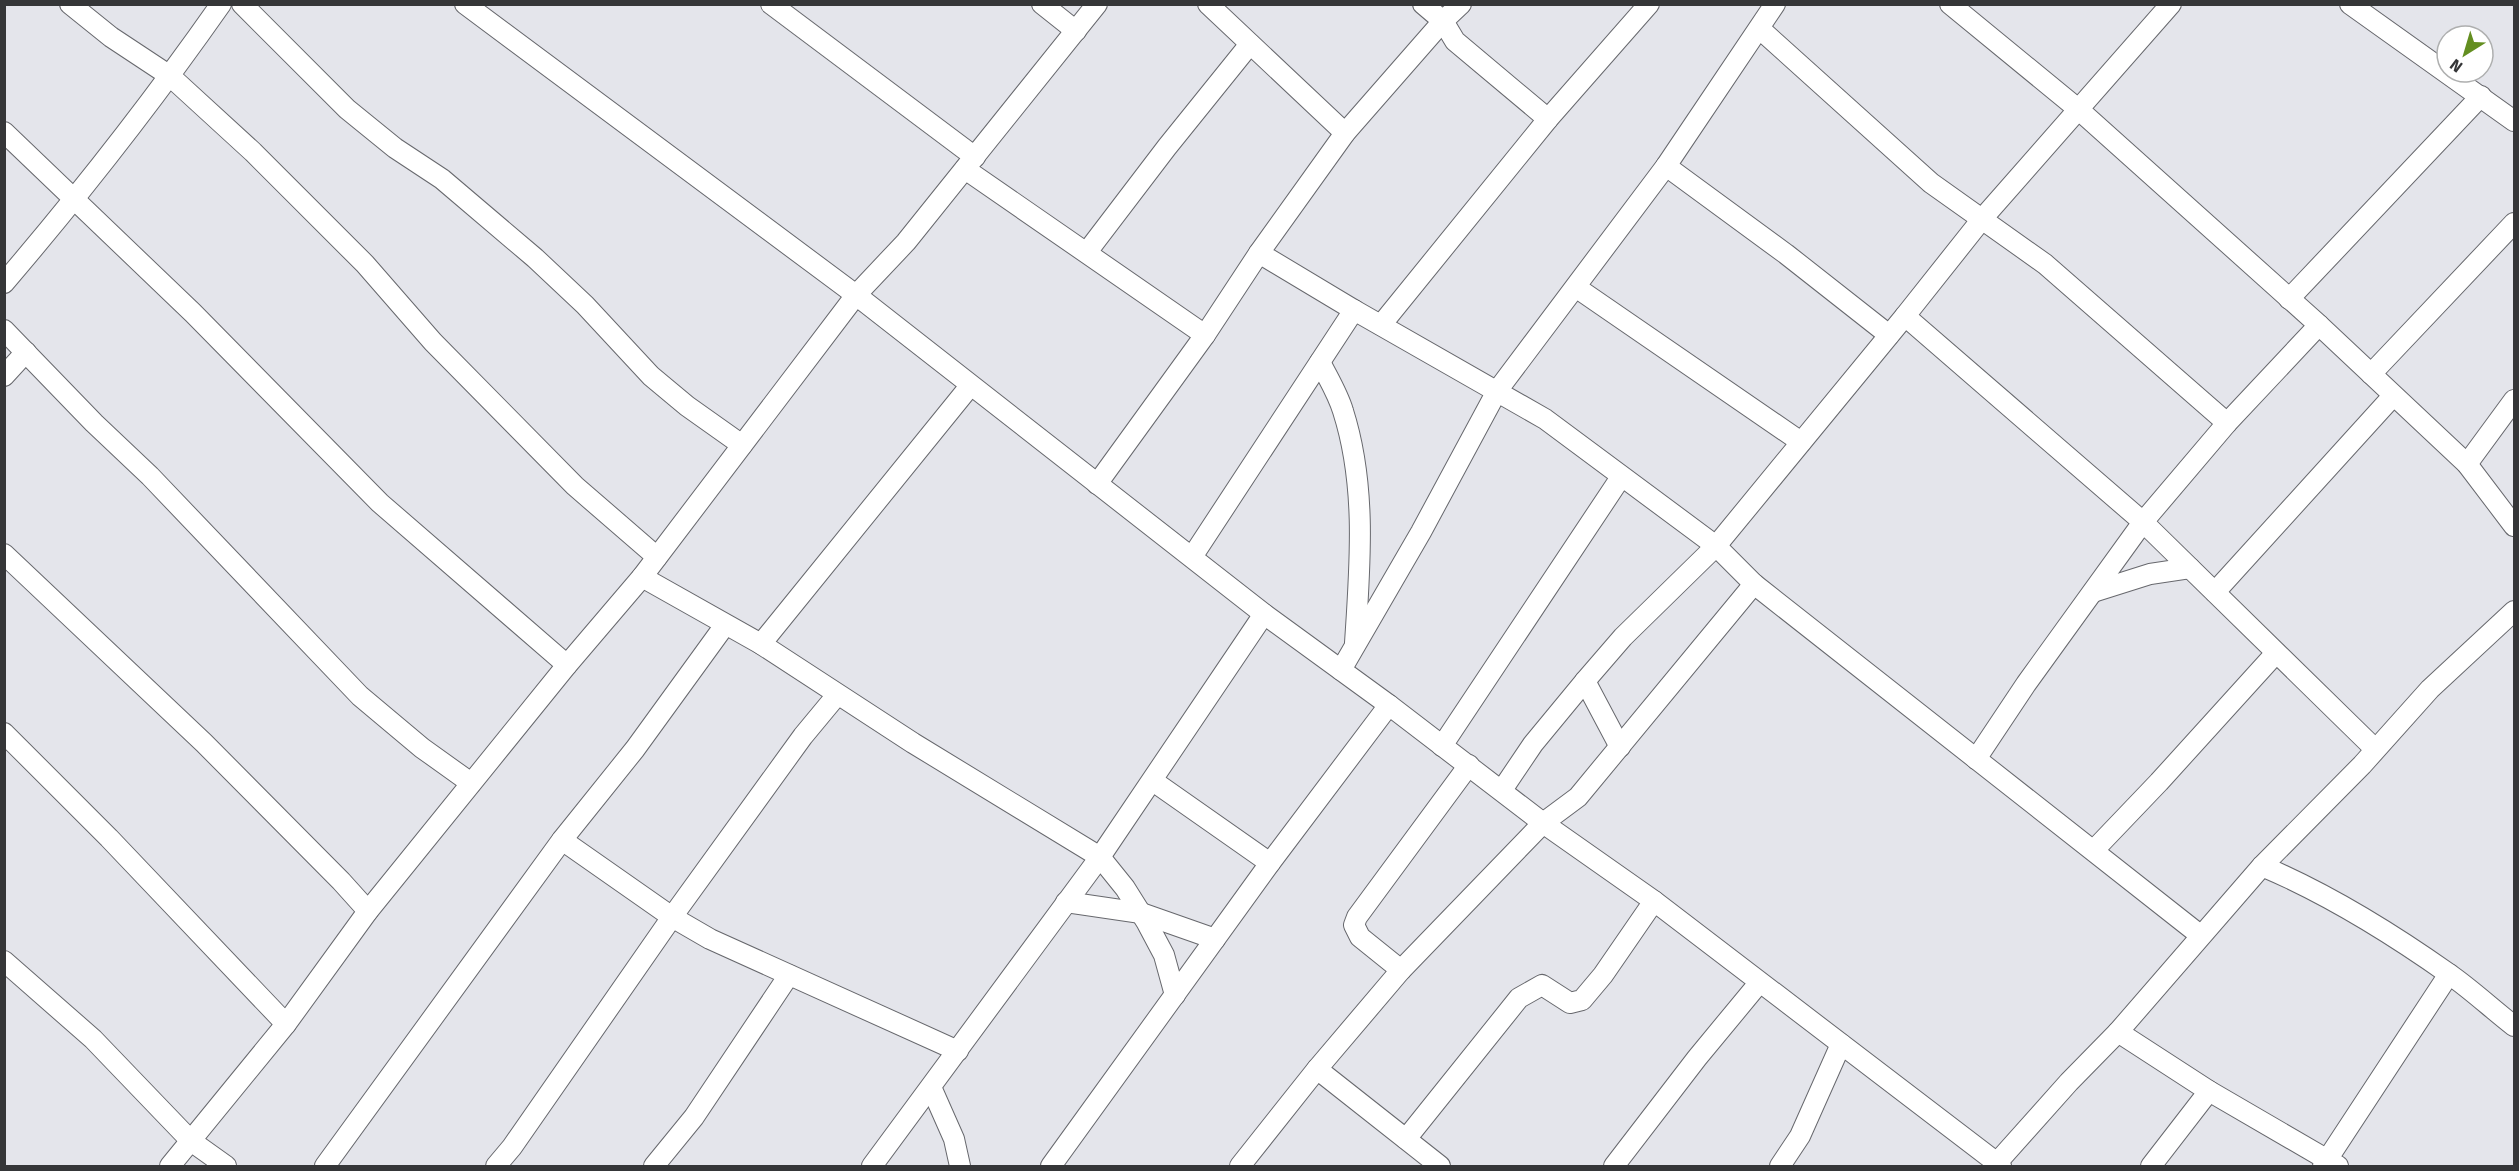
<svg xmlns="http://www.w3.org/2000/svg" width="2519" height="1171" font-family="'Fira Sans',sans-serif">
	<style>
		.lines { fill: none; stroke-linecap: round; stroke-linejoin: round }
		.street-casing { stroke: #67686d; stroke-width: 22 }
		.street { stroke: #fff; stroke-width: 20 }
	</style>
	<rect width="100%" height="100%" fill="#e4e5eb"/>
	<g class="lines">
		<defs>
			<g id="street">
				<path d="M 70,4 L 111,37 L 170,76 L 253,152 L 365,264 L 433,342 L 575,486 L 657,557"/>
				<path d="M 242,4 L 347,109 L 395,148 L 442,179 L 535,258 L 585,305 L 651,376 L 687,406 L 742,445"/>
				<path d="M 465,4 L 856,295 L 1264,614 L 1389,705 L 1543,823 L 1654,901 L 2001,1166"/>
				<path d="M 771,4 L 975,157"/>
				<path d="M 1042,4 L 1076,31"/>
				<path d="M 1208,4 L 1345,133"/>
				<path d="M 1423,4 L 1443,21 L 1455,41 L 1548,119"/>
				<path d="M 1950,4 L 2078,109 L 2319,325 L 2467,464 L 2514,526"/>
				<path d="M 2350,4 L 2514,121"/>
				<path d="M 1760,29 L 1931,183 L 2045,264 L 2227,423"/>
				<path d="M 4,132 L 193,313 L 380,503 L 567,665"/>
				<path d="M 1666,166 L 1786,254 L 1889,335"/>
				<path d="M 965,169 L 1205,335"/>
				<path d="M 1087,252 L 1167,147 L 1250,44"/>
				<path d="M 4,283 C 81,193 153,101 221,4"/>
				<path d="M 1577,288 L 1801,442"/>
				<path d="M 2289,299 L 2481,96"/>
				<path d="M 1354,310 L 1545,419 L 1716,546 L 1754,584 L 2200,935"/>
				<path d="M 1905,316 L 1982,219 L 2171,4"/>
				<path d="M 1381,325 L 1548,119 L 1649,4"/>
				<path d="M 4,330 L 94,423 L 150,476 L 360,696 L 422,748 L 471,783"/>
				<path d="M 1320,362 C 1328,378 1338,394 1343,411 C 1367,486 1360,566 1355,643"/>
				<path d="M 2371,374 L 2514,223"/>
				<path d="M 4,376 L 26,352"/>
				<path d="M 2467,464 L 2514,400"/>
				<path d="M 1097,484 L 1205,335 L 1259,253"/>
				<path d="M 4,554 L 204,743 L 341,881 L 368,911"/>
				<path d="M 1192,557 L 1354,310 L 1259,253 L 1345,133 L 1443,21 L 1461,4"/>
				<path d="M 642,577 L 761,644 L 913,743 L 1100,857 L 1125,888 L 1147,923 L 1164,955 L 1175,995"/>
				<path d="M 2093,592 L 2150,574 L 2190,568"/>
				<path d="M 2215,592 L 2393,396"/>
				<path d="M 761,644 L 970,386"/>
				<path d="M 1341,670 L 1421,532 L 1497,391 L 1666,166 L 1775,4"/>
				<path d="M 1585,681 L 1620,747"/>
				<path d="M 4,733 L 109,838 L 286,1024"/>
				<path d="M 1442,746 L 1621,477"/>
				<path d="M 1976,759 L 2026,684 L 2143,522 L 2227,423 L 2319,325"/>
				<path d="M 1153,781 L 1270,863"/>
				<path d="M 1502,790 L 1533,744 L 1585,681 L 1623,637 L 1716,546 L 1905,316 L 2143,522 L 2375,749"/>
				<path d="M 562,840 L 672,917 L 710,939 L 958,1051"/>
				<path d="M 2094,850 L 2159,782 L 2276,653"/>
				<path d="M 2262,866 C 2328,894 2391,933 2449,974 C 2472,990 2492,1009 2514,1026"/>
				<path d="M 1066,902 L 1141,913 L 1215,939"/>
				<path d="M 4,961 L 93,1039 L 191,1141 L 226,1166"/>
				<path d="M 1401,970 L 1360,937 L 1354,925 L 1357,917 L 1469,765"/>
				<path d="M 2118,1032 L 2209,1091 L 2338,1166"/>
				<path d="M 1317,1069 L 1440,1166"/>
				<path d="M 931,1087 L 954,1139 L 960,1166"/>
				<path d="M 1406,1139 L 1519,998 L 1542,985 L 1570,1003 L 1582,1000 L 1603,975 L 1654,901"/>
				<path d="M 170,1166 L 286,1024 L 368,911 L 567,665 L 642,577 L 856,295 L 906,242 L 1097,4"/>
				<path d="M 325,1166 L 562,840 L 635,749 L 725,625"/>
				<path d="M 496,1166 L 512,1147 L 672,917 L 803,736 L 837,695"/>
				<path d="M 654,1166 L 694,1117 L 789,975"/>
				<path d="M 872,1166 L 1100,857 L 1264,614"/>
				<path d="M 1051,1166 L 1270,863 L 1389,705"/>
				<path d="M 1240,1166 L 1317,1069 L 1401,970 L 1543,823 L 1578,797 L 1754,584"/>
				<path d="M 1614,1166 L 1697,1058 L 1759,983"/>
				<path d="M 1780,1166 L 1800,1136 L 1841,1044"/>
				<path d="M 1994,1166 L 2069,1082 L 2118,1032 L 2262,866 L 2362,765 L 2430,689 L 2514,611"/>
				<path d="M 2151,1166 L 2209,1091"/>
				<path d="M 2323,1166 L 2449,974"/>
			</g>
		</defs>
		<use href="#street" class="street-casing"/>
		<use href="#street" class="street"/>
	</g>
	<rect width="2519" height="1171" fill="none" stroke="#353638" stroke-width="12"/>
	<g transform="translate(2465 54) rotate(217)"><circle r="28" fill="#ffffff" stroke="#aeafaf" stroke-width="1.5"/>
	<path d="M0-4.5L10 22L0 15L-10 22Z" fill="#638e20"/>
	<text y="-9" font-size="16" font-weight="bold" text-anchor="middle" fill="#353638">N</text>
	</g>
</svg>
